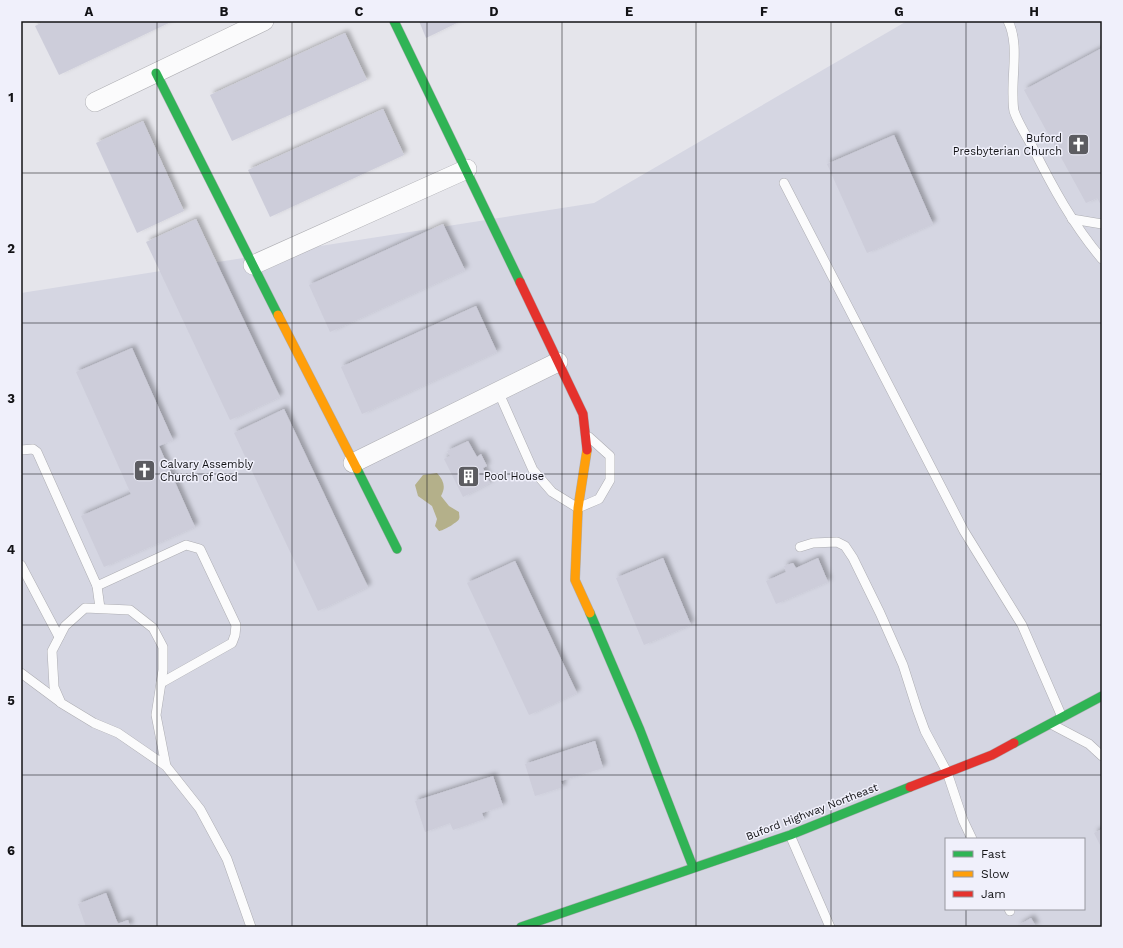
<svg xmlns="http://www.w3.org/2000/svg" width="1123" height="948" font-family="'Work Sans',sans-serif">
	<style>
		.built { fill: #d5d6e2; fill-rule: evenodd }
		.water { fill: #b4b08a }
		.building { fill: #cdcdda; filter: url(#shadow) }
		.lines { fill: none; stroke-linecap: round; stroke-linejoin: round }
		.lane-casing { stroke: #adadb2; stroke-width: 10 }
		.street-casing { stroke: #adadb2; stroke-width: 20 }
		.fast-casing { stroke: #adadb2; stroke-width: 10 }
		.slow-casing { stroke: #adadb2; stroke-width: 10 }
		.jam-casing { stroke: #adadb2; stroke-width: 10 }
		.lane { stroke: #fbfbfc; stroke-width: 9 }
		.street { stroke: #fbfbfc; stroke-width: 19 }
		.fast { stroke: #30b455; stroke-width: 9 }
		.slow { stroke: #ff9f0a; stroke-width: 9 }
		.jam { stroke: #e5322d; stroke-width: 9 }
		.grid { fill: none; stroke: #131316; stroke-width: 1; stroke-opacity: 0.55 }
		.labels { text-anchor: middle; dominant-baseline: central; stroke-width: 3; stroke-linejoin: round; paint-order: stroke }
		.poi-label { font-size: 11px; fill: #131316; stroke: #f0f0fb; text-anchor: start }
		.street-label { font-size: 11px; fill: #131316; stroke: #f0f0fb }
		.neatline { fill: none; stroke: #131316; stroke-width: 1.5 }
		.grid-label { font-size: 13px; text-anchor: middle; font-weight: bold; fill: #131316 }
	</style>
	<defs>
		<filter id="shadow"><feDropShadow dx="3.5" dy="-3.5" stdDeviation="2" flood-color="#0004"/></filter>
	</defs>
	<rect width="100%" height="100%" fill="#e5e5eb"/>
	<path class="built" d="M 907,21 L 1102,21 L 1102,927 L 21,927 L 21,293 L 594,203 ZM 946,839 L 1084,839 L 1084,909 L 946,909 Z"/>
	<path class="water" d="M 437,473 C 444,481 446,487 441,496 L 449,506 L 459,512 C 459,515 460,517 459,519 C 458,522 443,531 439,531 L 435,526 L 437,519 L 432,506 L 418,496 L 415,485 L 423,475 Z"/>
	<g class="building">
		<path d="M 45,21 L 173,21 L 59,75 L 35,26 Z"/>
		<path d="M 419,21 L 461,21 L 426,38 Z"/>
		<path d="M 345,33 L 367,80 L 232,141 L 210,95 Z"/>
		<path d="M 1102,48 L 1102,207 L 1097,198 L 1086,203 L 1024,90 Z"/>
		<path d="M 383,109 L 404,155 L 270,217 L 248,170 Z"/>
		<path d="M 143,121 L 184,211 L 137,233 L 96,143 Z"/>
		<path d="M 894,135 L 933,224 L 867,253 L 827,164 Z"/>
		<path d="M 196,219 L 280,397 L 230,420 L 146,242 Z"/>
		<path d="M 443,224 L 465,270 L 330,332 L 309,285 Z"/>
		<path d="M 476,306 L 497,352 L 362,414 L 341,367 Z"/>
		<path d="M 132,348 L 173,440 L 159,446 L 195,527 L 104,567 L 81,516 L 131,494 L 76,372 Z"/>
		<path d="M 284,409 L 368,587 L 318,611 L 234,433 Z"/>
		<path d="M 468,441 L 477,457 L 481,454 L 487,466 L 483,468 L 490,483 L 463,497 L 444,459 L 450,456 L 447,451 Z"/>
		<path d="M 663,558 L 691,625 L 644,645 L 616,578 Z"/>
		<path d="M 818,558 L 828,582 L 776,604 L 766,581 L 786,572 L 784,566 L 793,563 L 796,568 Z"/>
		<path d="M 515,561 L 577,693 L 529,715 L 467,583 Z"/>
		<path d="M 595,741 L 603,768 L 561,781 L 563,787 L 535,796 L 525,764 Z"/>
		<path d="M 493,776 L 503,806 L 482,813 L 484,819 L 453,830 L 450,823 L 425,832 L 415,801 Z"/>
		<path d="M 1102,829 L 1102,849 L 1094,833 Z"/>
		<path d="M 106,893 L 118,924 L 128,920 L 130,927 L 86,927 L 78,904 Z"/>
		<path d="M 1031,918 L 1036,927 L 1016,927 Z"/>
	</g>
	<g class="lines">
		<defs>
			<g id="lane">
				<path d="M 1008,21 C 1019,43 1012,71 1013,96 C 1013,100 1013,106 1014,111 C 1018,123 1026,135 1032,146 C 1052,186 1073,225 1102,259"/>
				<path d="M 784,183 L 964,531 L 1022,625 L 1062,717"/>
				<path d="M 1072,219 L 1102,224"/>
				<path d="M 498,391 L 533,470 L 552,492 L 578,508 L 599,499 L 610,480 L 610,456 L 589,437"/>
				<path d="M 21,450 L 33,449 L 37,452 L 97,586 L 186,545 L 200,549 L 236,625 L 235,635 L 232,643 L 161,683"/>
				<path d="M 800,547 L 813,543 L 837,542 L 845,546 L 853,558 L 880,613 L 903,665 L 917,709 L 925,731 L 947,772 L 963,820 L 972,839"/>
				<path d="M 21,565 L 59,637"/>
				<path d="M 97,586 L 100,608"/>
				<path d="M 21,673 L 60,702"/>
				<path d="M 1051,724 L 1089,744 L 1102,756"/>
				<path d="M 166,766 L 156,715 L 163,670 L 163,647 L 153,628 L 130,610 L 85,608 L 65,626 L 52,651 L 54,687 L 61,703 L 94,723 L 118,733 L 166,766 L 200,809 L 227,859 L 251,927"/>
				<path d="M 790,835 L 830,927"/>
				<path d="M 1009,909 L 1010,911"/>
			</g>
			<g id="street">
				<path d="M 95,102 L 264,21"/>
				<path d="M 253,265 L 467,169"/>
				<path d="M 353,463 L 558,362"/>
			</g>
			<g id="fast">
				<path d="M 394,21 L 520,282"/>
				<path d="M 156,73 L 278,315"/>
				<path d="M 357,469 L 397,549"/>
				<path d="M 590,613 L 640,730 L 693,867"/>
				<path d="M 1014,743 L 1102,696"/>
				<path d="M 521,927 L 790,835 L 910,787"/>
			</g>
			<g id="slow">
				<path d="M 278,315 L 357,469"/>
				<path d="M 587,450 L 578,508 L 575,580 L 590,613"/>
			</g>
			<g id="jam">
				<path d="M 520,282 L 583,414 L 587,450"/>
				<path d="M 910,787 L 992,755 L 1014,743"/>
			</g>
		</defs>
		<use href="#lane" class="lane-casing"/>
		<use href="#street" class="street-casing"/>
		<use href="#fast" class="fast-casing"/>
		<use href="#slow" class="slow-casing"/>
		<use href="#jam" class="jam-casing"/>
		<use href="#lane" class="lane"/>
		<use href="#street" class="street"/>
		<use href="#fast" class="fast"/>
		<use href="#slow" class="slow"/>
		<use href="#jam" class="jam"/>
	</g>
	<path class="grid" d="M 157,21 L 157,927M 292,21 L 292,927M 427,21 L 427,927M 562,21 L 562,927M 696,21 L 696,927M 831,21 L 831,927M 966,21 L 966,839M 21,173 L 1102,173M 21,323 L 1102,323M 21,474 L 1102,474M 21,625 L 1102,625M 21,775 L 1102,775M 966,909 L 966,927"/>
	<defs>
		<symbol id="church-square" viewBox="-11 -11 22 22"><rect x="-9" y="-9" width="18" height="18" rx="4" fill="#5c5c61" stroke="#f0f0fb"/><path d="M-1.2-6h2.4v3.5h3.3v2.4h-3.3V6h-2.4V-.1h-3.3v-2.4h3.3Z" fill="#fff"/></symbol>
		<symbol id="building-square" viewBox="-11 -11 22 22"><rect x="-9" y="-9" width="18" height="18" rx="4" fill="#5c5c61" stroke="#f0f0fb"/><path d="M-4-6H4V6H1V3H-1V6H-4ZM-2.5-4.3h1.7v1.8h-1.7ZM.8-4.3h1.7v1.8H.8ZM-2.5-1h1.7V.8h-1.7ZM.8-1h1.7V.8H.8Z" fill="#fff"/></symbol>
	</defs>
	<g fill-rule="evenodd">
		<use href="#church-square" x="1066" y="132" width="25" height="25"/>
		<use href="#church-square" x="132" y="458" width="25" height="25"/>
		<use href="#building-square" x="456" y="464" width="25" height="25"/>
	</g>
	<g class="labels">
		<g class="poi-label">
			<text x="1062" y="138" text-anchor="end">Buford<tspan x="1062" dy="13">Presbyterian Church</tspan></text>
			<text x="160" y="464">Calvary Assembly<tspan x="160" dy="13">Church of God</tspan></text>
			<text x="484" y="476">Pool House</text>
		</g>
		<g class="street-label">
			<text transform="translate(812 812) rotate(-21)">Buford Highway Northeast</text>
		</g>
	</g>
	<rect width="1123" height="948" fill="none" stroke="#f0f0fb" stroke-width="44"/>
	<rect x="945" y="838" width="140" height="72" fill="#f0f0fb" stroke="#98989f"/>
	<rect x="953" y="851" width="20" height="6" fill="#30b455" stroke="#98989f"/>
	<text x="981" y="858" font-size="12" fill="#131316">Fast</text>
	<rect x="953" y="871" width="20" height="6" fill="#ff9f0a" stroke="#98989f"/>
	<text x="981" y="878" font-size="12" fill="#131316">Slow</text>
	<rect x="953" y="891" width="20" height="6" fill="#e5322d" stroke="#98989f"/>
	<text x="981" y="898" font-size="12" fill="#131316">Jam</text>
	<rect x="22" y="22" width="1079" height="904" class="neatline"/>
	<g class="grid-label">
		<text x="89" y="16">A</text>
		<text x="224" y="16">B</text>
		<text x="359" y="16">C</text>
		<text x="494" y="16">D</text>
		<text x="629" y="16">E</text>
		<text x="764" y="16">F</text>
		<text x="899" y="16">G</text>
		<text x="1034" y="16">H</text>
		<text x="11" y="102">1</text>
		<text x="11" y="253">2</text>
		<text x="11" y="403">3</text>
		<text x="11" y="554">4</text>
		<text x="11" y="705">5</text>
		<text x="11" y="855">6</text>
	</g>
</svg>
